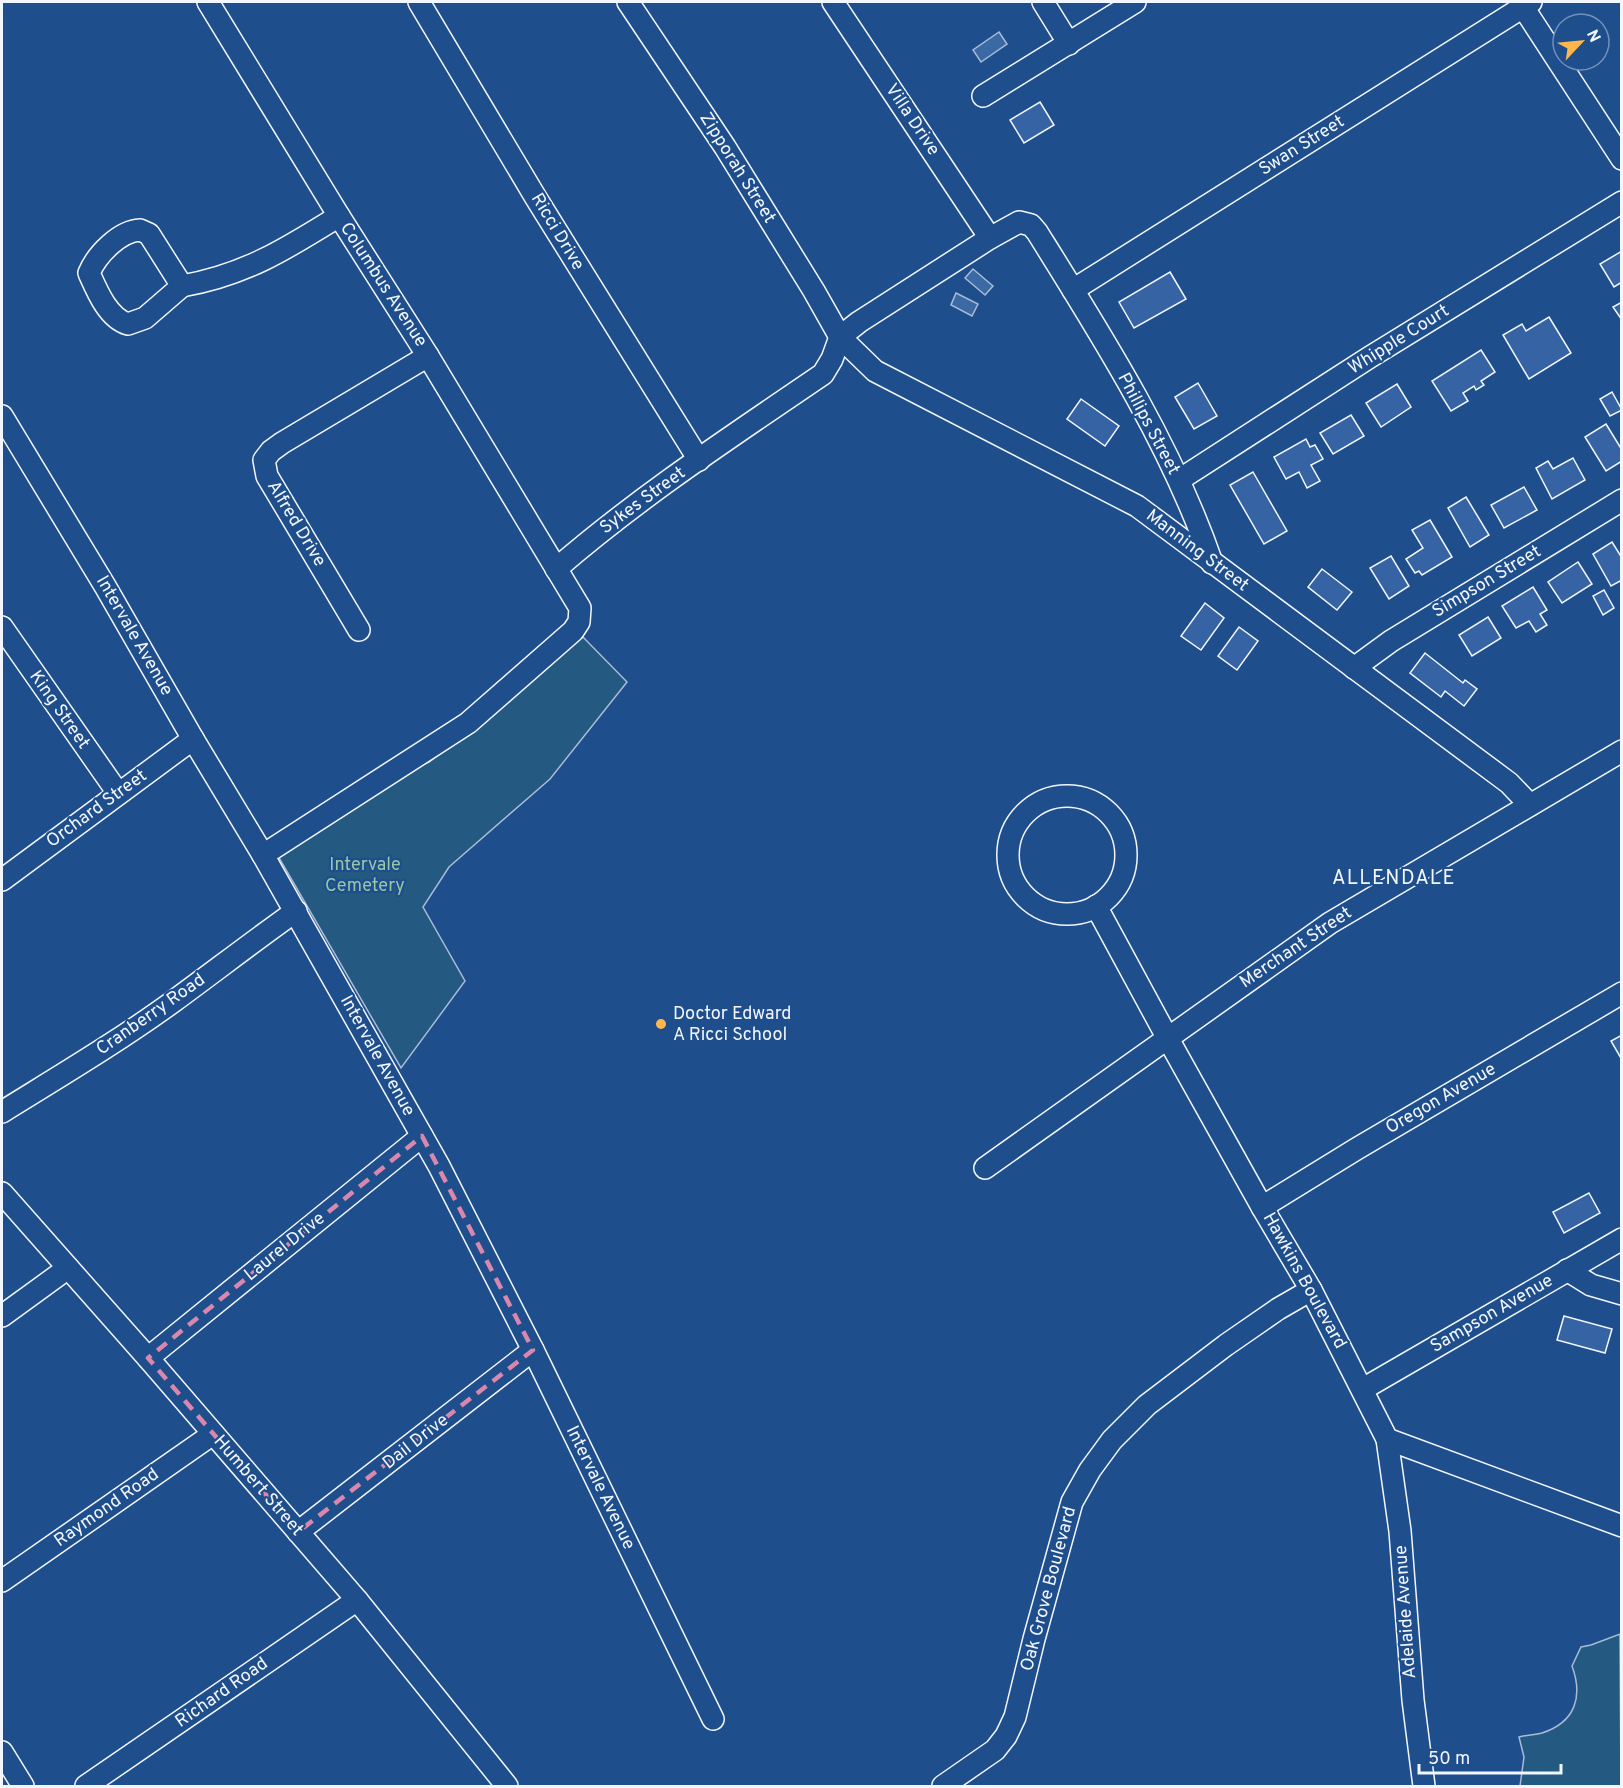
<svg xmlns="http://www.w3.org/2000/svg" width="1623" height="1788" font-family="Overpass,sans-serif">
	<style>
		.green { fill: #245a82; stroke: #a8bbd7; stroke-width: 1.5 }
		.water { fill: #3b69a3; stroke: #a8bbd7; stroke-width: 1.5 }
		.building { fill: #3563a3; stroke: #f2f6ff; stroke-width: 1.5 }
		.lines { fill: none; stroke-linecap: round; stroke-linejoin: round }
		.minor-casing { stroke: #f2f6ff; stroke-width: 24 }
		.minor { stroke: #1f4e8c; stroke-width: 21 }
		.marked { fill: none; stroke: #da87ad; stroke-width: 4.5; stroke-dasharray: 12 8; stroke-linejoin: round }
		.poi-dot { fill: #ffb74d; stroke: #1f4e8c; stroke-width: 2 }
		.labels { text-anchor: middle; dominant-baseline: central; stroke-width: 4.5; stroke-linejoin: round; paint-order: stroke }
		.street-label { font-size: 18px; fill: #f2f6ff; stroke: #1f4e8c }
		.park-label { font-size: 18px; fill: #97c8a6; stroke: #1f4e8c }
		.poi-label { font-size: 18px; fill: #f2f6ff; stroke: #1f4e8c; text-anchor: start }
		.neighbourhood-label { font-size: 20px; letter-spacing: 1.5px; fill: #f2f6ff; stroke: #1f4e8c }
	</style>
	<rect width="100%" height="100%" fill="#1f4e8c"/>
	<g class="green">
		<path d="M 580,634 L 627,682 L 550,779 L 449,867 L 423,907 L 465,981 L 401,1068 L 278,856 L 397,776 L 429,762 L 500,709 L 513,691 Z"/>
		<path d="M 1620,1634 L 1621,1786 L 1520,1786 L 1524,1757 L 1519,1737 C 1526,1735 1535,1735 1542,1733 C 1576,1722 1583,1696 1572,1666 L 1581,1647 L 1591,1645 Z"/>
	</g>
	<g class="water">
		<path d="M 999,32 L 1007,44 L 981,62 L 973,50 Z"/>
		<path d="M 973,269 L 993,286 L 985,295 L 965,278 Z"/>
		<path d="M 956,293 L 978,304 L 972,316 L 951,305 Z"/>
	</g>
	<g class="building">
		<path d="M 1040,102 L 1054,125 L 1024,143 L 1010,120 Z"/>
		<path d="M 1622,251 L 1622,282 L 1614,287 L 1600,264 Z"/>
		<path d="M 1170,272 L 1186,299 L 1134,328 L 1119,302 Z"/>
		<path d="M 1622,302 L 1622,320 L 1613,307 Z"/>
		<path d="M 1549,317 L 1571,353 L 1529,379 L 1503,335 L 1522,324 L 1526,331 Z"/>
		<path d="M 1481,350 L 1495,372 L 1481,381 L 1484,385 L 1476,390 L 1474,386 L 1463,393 L 1468,401 L 1451,411 L 1432,381 Z"/>
		<path d="M 1198,383 L 1217,416 L 1194,429 L 1175,397 Z"/>
		<path d="M 1397,384 L 1411,407 L 1381,427 L 1366,403 Z"/>
		<path d="M 1612,392 L 1622,410 L 1610,416 L 1600,399 Z"/>
		<path d="M 1081,399 L 1119,426 L 1105,446 L 1067,419 Z"/>
		<path d="M 1351,415 L 1364,436 L 1333,454 L 1320,433 Z"/>
		<path d="M 1606,424 L 1622,450 L 1622,461 L 1606,471 L 1585,437 Z"/>
		<path d="M 1306,439 L 1310,447 L 1315,445 L 1323,459 L 1311,465 L 1320,481 L 1307,488 L 1299,472 L 1286,479 L 1274,457 Z"/>
		<path d="M 1573,458 L 1585,480 L 1552,499 L 1536,468 L 1548,461 L 1553,469 Z"/>
		<path d="M 1253,472 L 1287,531 L 1264,544 L 1230,485 Z"/>
		<path d="M 1524,487 L 1537,510 L 1504,528 L 1491,505 Z"/>
		<path d="M 1466,497 L 1489,535 L 1470,547 L 1448,508 Z"/>
		<path d="M 1430,520 L 1452,557 L 1422,575 L 1419,571 L 1415,573 L 1406,559 L 1423,548 L 1412,530 Z"/>
		<path d="M 1612,542 L 1622,558 L 1622,580 L 1611,586 L 1593,554 Z"/>
		<path d="M 1391,556 L 1409,586 L 1389,599 L 1370,568 Z"/>
		<path d="M 1578,562 L 1592,584 L 1562,603 L 1548,582 Z"/>
		<path d="M 1322,569 L 1352,592 L 1337,610 L 1308,587 Z"/>
		<path d="M 1533,587 L 1547,610 L 1540,614 L 1547,625 L 1536,632 L 1529,621 L 1516,628 L 1502,606 Z"/>
		<path d="M 1604,590 L 1614,608 L 1603,615 L 1593,596 Z"/>
		<path d="M 1205,603 L 1224,618 L 1201,650 L 1181,636 Z"/>
		<path d="M 1488,617 L 1501,638 L 1472,656 L 1459,635 Z"/>
		<path d="M 1239,627 L 1258,641 L 1237,670 L 1218,656 Z"/>
		<path d="M 1425,653 L 1463,683 L 1465,680 L 1477,689 L 1464,706 L 1445,691 L 1441,697 L 1410,673 Z"/>
		<path d="M 1622,1035 L 1622,1060 L 1611,1041 Z"/>
		<path d="M 1589,1193 L 1600,1213 L 1564,1233 L 1553,1212 Z"/>
		<path d="M 1564,1316 L 1612,1329 L 1605,1353 L 1557,1340 Z"/>
	</g>
	<g class="lines">
		<defs>
			<g id="minor">
				<path d="M 208,2 L 339,216 L 428,356 L 580,608 L 579,622 L 573,631 L 468,723 L 263,855"/>
				<path d="M 419,2 L 536,198 L 699,460"/>
				<path d="M 628,2 L 725,147 L 814,291 L 840,337 L 875,371 L 1137,506 L 1509,783 L 1530,805"/>
				<path d="M 833,2 L 990,238"/>
				<path d="M 1043,2 L 1069,44"/>
				<path d="M 1523,7 L 1622,159"/>
				<path d="M 983,96 L 1135,2"/>
				<path d="M 140,230 L 149,234 L 182,286 L 145,318 L 128,324 C 108,318 97,291 89,273 C 97,254 120,231 140,230 Z"/>
				<path d="M 182,286 C 245,275 286,249 339,216"/>
				<path d="M 1073,290 L 1531,2"/>
				<path d="M 2,416 L 105,586 L 193,739 L 263,855 L 439,1166 L 533,1350 L 713,1719"/>
				<path d="M 1179,480 L 1370,357 L 1622,202"/>
				<path d="M 556,569 C 639,497 732,436 823,374 L 832,359 L 840,337 L 859,322 L 990,238 L 1019,222 L 1031,225 L 1037,232 C 1102,336 1172,446 1212,563"/>
				<path d="M 2,627 L 118,793"/>
				<path d="M 359,630 L 267,476 L 264,460 L 271,451 L 282,443 L 428,356"/>
				<path d="M 1354,668 L 1391,641 L 1622,500"/>
				<circle cx="1067" cy="855" r="59"/>
				<path d="M 2,880 L 193,739"/>
				<path d="M 1096,906 L 1167,1037 L 1262,1207 L 1311,1290 L 1387,1439 L 1622,1526"/>
				<path d="M 2,1112 C 60,1076 119,1041 174,1001 C 215,971 255,940 296,911"/>
				<path d="M 985,1168 L 1330,923 L 1622,751"/>
				<path d="M 2,1193 L 148,1358 L 357,1600 L 507,1786"/>
				<path d="M 1262,1207 L 1358,1148 L 1622,993"/>
				<path d="M 1567,1270 L 1591,1285 L 1622,1294"/>
				<path d="M 2,1316 L 68,1268"/>
				<path d="M 148,1358 L 422,1136"/>
				<path d="M 1363,1389 L 1622,1239"/>
				<path d="M 1387,1439 L 1400,1531 L 1413,1700 L 1424,1786"/>
				<path d="M 298,1532 L 533,1350"/>
				<path d="M 2,1581 L 213,1434"/>
				<path d="M 2,1752 L 23,1786"/>
				<path d="M 86,1786 L 357,1600"/>
				<path d="M 943,1786 L 995,1750 L 1006,1736 L 1015,1717 L 1034,1639 L 1072,1502 L 1090,1470 L 1112,1440 L 1147,1405 L 1226,1345 L 1278,1309 L 1311,1290"/>
			</g>
		</defs>
		<use href="#minor" class="minor-casing"/>
		<use href="#minor" class="minor"/>
	</g>
	<path class="marked" d="M 422,1136 L 533,1350 L 298,1532 L 148,1358 Z"/>
	<circle class="poi-dot" cx="661" cy="1024" r="6"/>
	<g class="labels">
		<g class="street-label">
			<text transform="translate(912 120) rotate(56)">Villa Drive</text>
			<text transform="translate(1302 146) rotate(-32)">Swan Street</text>
			<text transform="translate(737 168) rotate(58)">Zipporah Street</text>
			<text transform="translate(557 232) rotate(59)">Ricci Drive</text>
			<text transform="translate(383 285) rotate(57)">Columbus Avenue</text>
			<text transform="translate(1399 340) rotate(-32)">Whipple Court</text>
			<text transform="translate(1148 424) rotate(62)">Phillips Street</text>
			<text transform="translate(643 501) rotate(-36)">Sykes Street</text>
			<text transform="translate(296 524) rotate(59)">Alfred Drive</text>
			<text transform="translate(1197 551) rotate(37)">Manning Street</text>
			<text transform="translate(1487 582) rotate(-31)">Simpson Street</text>
			<text transform="translate(134 636) rotate(60)">Intervale Avenue</text>
			<text transform="translate(59 710) rotate(55)">King Street</text>
			<text transform="translate(97 809) rotate(-36)">Orchard Street</text>
			<text transform="translate(1296 948) rotate(-34)">Merchant Street</text>
			<text transform="translate(151 1015) rotate(-35)">Cranberry Road</text>
			<text transform="translate(377 1056) rotate(61)">Intervale Avenue</text>
			<text transform="translate(1441 1099) rotate(-30)">Oregon Avenue</text>
			<text transform="translate(285 1247) rotate(-39)">Laurel Drive</text>
			<text transform="translate(1304 1281) rotate(61)">Hawkins Boulevard</text>
			<text transform="translate(1492 1314) rotate(-30)">Sampson Avenue</text>
			<text transform="translate(416 1442) rotate(-38)">Dail Drive</text>
			<text transform="translate(258 1486) rotate(49)">Humbert Street</text>
			<text transform="translate(600 1488) rotate(64)">Intervale Avenue</text>
			<text transform="translate(107 1508) rotate(-35)">Raymond Road</text>
			<text transform="translate(1049 1589) rotate(-75)">Oak Grove Boulevard</text>
			<text transform="translate(1406 1612) rotate(-94)">Adelaide Avenue</text>
			<text transform="translate(222 1693) rotate(-35)">Richard Road</text>
		</g>
		<g class="park-label">
			<text x="365" y="865">Intervale<tspan x="365" dy="21">Cemetery</tspan></text>
		</g>
		<g class="poi-label">
			<text x="673" y="1014">Doctor Edward<tspan x="673" dy="21">A Ricci School</tspan></text>
		</g>
		<g class="neighbourhood-label">
			<text x="1394" y="879">ALLENDALE</text>
		</g>
	</g>
	<rect width="1623" height="1788" fill="none" stroke="#f2f6ff" stroke-width="6"/>
	<g transform="translate(1581 42) rotate(64)"><circle r="28" fill="#1f4e8c" stroke="#7391ba" stroke-width="1.5"/>
	<path d="M0-4.5L10 22L0 15L-10 22Z" fill="#ffb74d"/>
	<text y="-9" font-size="16" font-weight="bold" text-anchor="middle" fill="#f2f6ff">N</text>
	</g>
	<path d="M1419 1764v9h142v-9" fill="none" stroke="#f2f6ff" stroke-width="3"/>
	<text x="1428" y="1764" font-size="18" fill="#f2f6ff" stroke="#1f4e8c" stroke-width="4.5" paint-order="stroke">50 m</text>
</svg>
